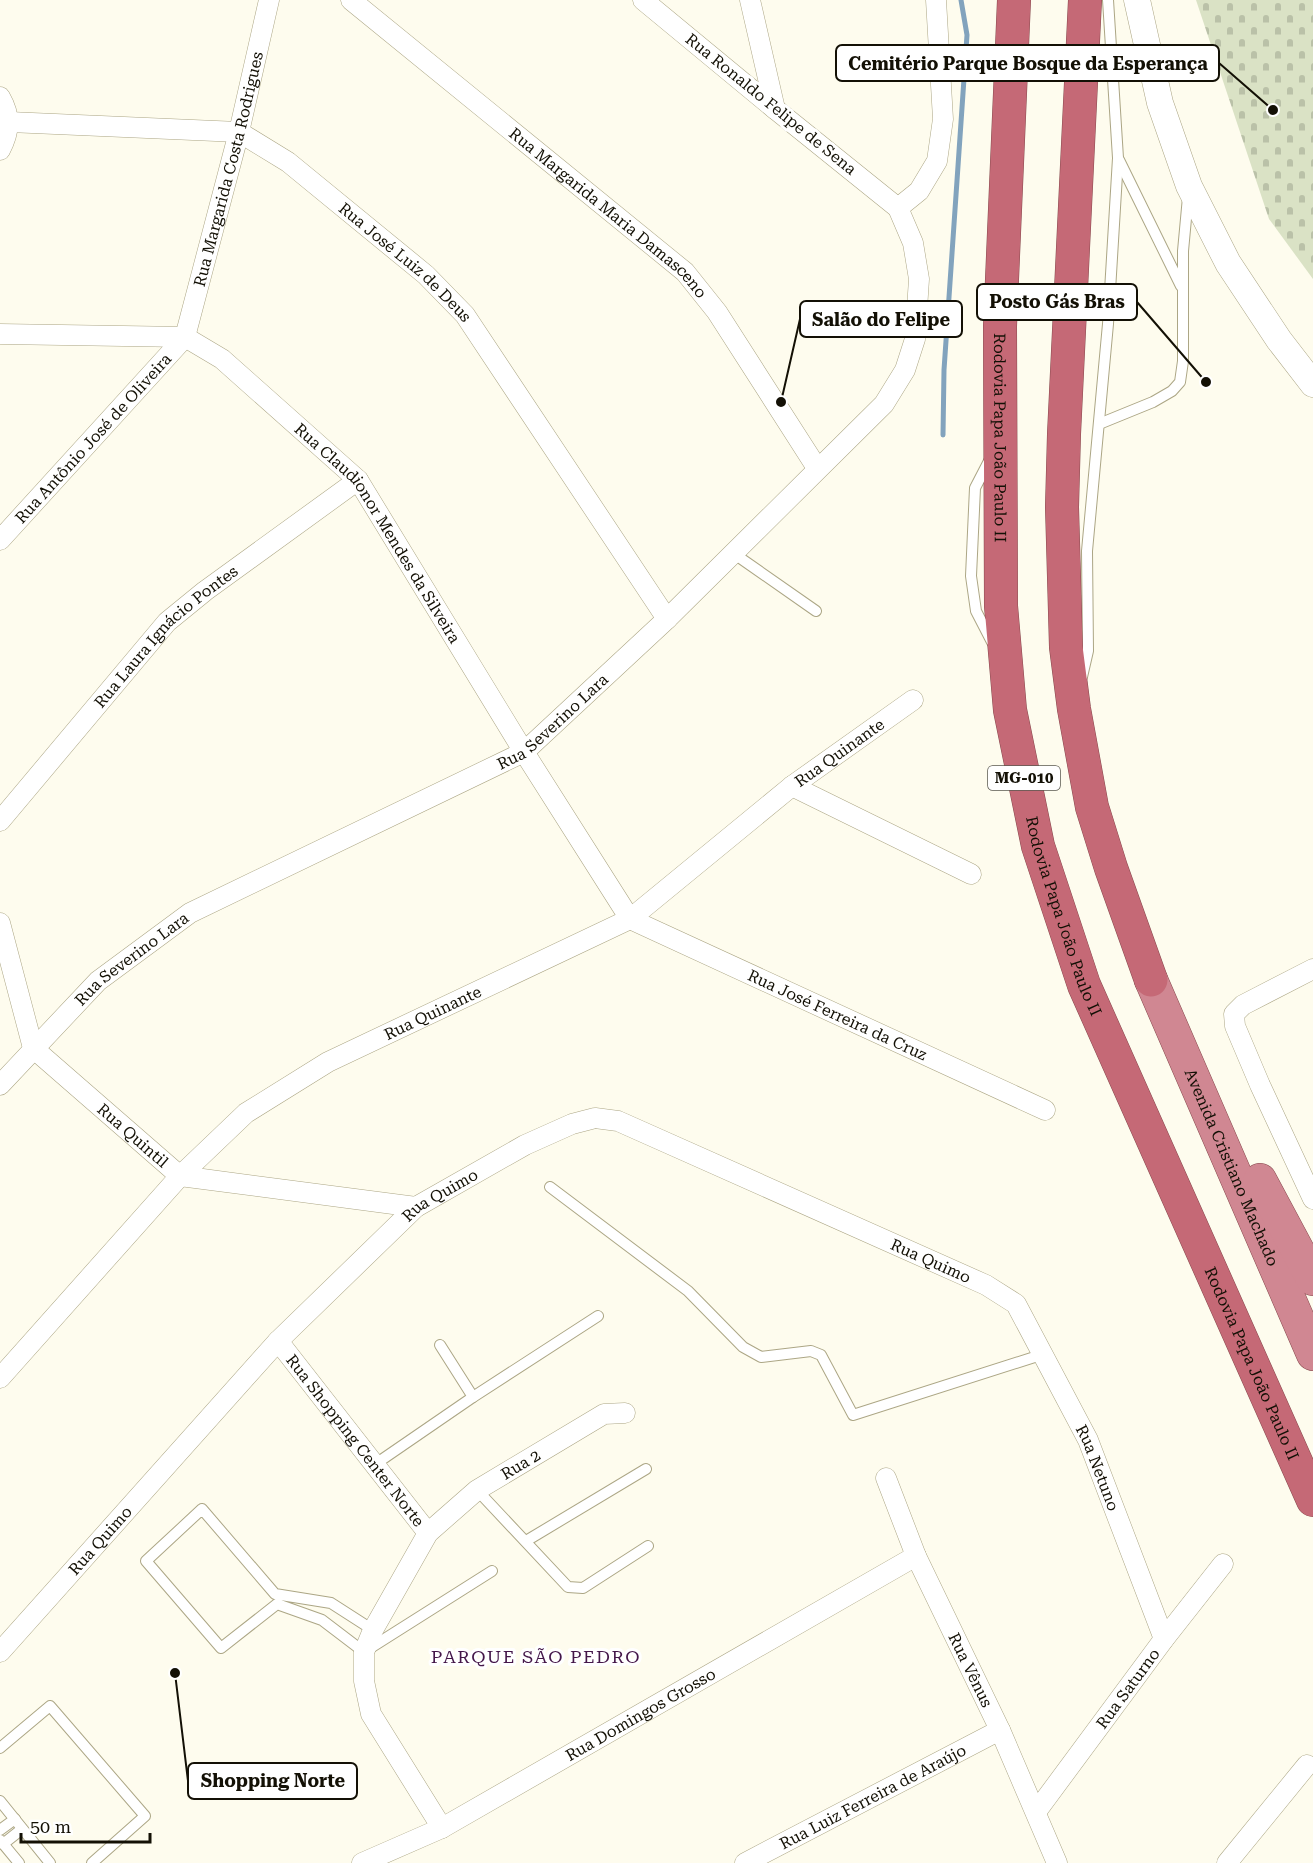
<svg xmlns="http://www.w3.org/2000/svg" width="1313" height="1863" font-family="'Roboto Serif',serif">
	<style>
		.cemetery { fill: url(#cemetery-stones) }
		.lines { fill: none; stroke-linecap: round; stroke-linejoin: round }
		.stream { stroke: #82a3bd; stroke-width: 5 }
		.service-casing { stroke: #aca685; stroke-width: 12 }
		.minor-casing { stroke: #aca685; stroke-width: 21 }
		.tertiary-casing { stroke: #aca685; stroke-width: 27 }
		.trunk-casing { stroke: #874a4e; stroke-width: 34 }
		.motorway-casing { stroke: #874a4e; stroke-width: 34 }
		.service { stroke: #fff; stroke-width: 10 }
		.minor { stroke: #fff; stroke-width: 20 }
		.tertiary { stroke: #fff; stroke-width: 26 }
		.trunk { stroke: #d08792; stroke-width: 33 }
		.motorway { stroke: #c56976; stroke-width: 33 }
		.labels { text-anchor: middle; dominant-baseline: central; stroke-width: 6; stroke-linejoin: round; paint-order: stroke }
		.shield { fill: #fff; stroke: #5a5850; stroke-width: 1.5 }
		.shield-label { font-size: 15px; font-weight: bold; fill: #131005 }
		.street-label { font-size: 16px; fill: #131005; stroke: #fff }
		.neighbourhood-label { font-size: 18px; letter-spacing: 1.5px; fill: #441749; stroke: #fff }
		.leader { fill: none; stroke: #131005; stroke-width: 2 }
		.callout-dot { fill: #131005; stroke: #fff; stroke-width: 2 }
		.callout { fill: #fff; stroke: #131005; stroke-width: 2 }
		.callout-label { font-size: 18px; text-anchor: middle; font-weight: bold; fill: #131005 }
	</style>
	<defs>
		<pattern id="cemetery-stones" width="16" height="16" patternUnits="userSpaceOnUse" patternTransform="scale(1.5)"><rect width="16" height="16" fill="#dae2c5"/><path d="M2 7V4a2 2 0 0 1 4 0v3zM10 15v-3a2 2 0 0 1 4 0v3z" fill="#bac1a8"/></pattern>
	</defs>
	<rect width="100%" height="100%" fill="#fefcee"/>
	<path class="cemetery" d="M 1196,0 L 1313,0 L 1313,279 L 1269,219 Z"/>
	<g class="lines">
		<path class="stream" d="M 943,435 L 944,370 L 967,35 L 961,0"/>
		<defs>
			<g id="service">
				<path d="M 1119,160 L 1181,286"/>
				<path d="M 1099,424 L 1153,402 L 1172,391 L 1180,382 L 1183,361 L 1183,251 L 1188,197"/>
				<path d="M 990,459 L 975,488 L 971,576 L 976,611 L 992,642"/>
				<path d="M 733,553 L 816,611"/>
				<path d="M 1082,677 L 1088,651 L 1087,551 L 1108,324 L 1118,158 L 1108,0"/>
				<path d="M 550,1187 L 688,1291 L 743,1347 L 761,1357 L 811,1351 L 821,1355 L 853,1415 L 1044,1354"/>
				<path d="M 440,1345 L 473,1397"/>
				<path d="M 374,1465 L 473,1397 L 598,1316"/>
				<path d="M 477,1490 L 568,1587 L 583,1588 L 648,1546"/>
				<path d="M 526,1541 L 646,1469"/>
				<path d="M 373,1630 L 331,1603 L 275,1594 L 202,1509 L 146,1561 L 221,1648 L 277,1604 L 322,1620 L 364,1652 L 492,1571"/>
				<path d="M 0,1748 L 50,1706 L 145,1816 L 92,1863"/>
				<path d="M 0,1801 L 50,1863"/>
				<path d="M 0,1830 L 15,1819"/>
				<path d="M 0,1840 L 19,1863"/>
				<path d="M 3,1844 L 22,1829"/>
			</g>
			<g id="minor">
				<path id="s1" d="M 351,0 L 685,272 L 717,312 L 817,468"/>
				<path d="M 750,0 L 775,109"/>
				<path d="M 0,97 C 11,116 10,131 0,150"/>
				<path id="s2" d="M 9,122 L 239,132 L 288,162 L 426,275 L 465,315 L 667,619"/>
				<path d="M 898,208 L 919,191 L 937,161 L 943,119 L 936,0"/>
				<path id="s3" d="M 0,334 L 185,337 L 222,359 L 358,480 L 524,752 L 630,919 L 1045,1110"/>
				<path id="s4" d="M 0,540 L 185,337 L 239,132 L 269,0"/>
				<path d="M 792,786 L 971,874"/>
				<path id="s5" d="M 0,821 L 167,622 L 205,591 L 358,480"/>
				<path id="s6" d="M 0,923 L 33,1048 L 180,1176 L 416,1207"/>
				<path d="M 1313,969 L 1243,1005 L 1234,1014 L 1235,1026 L 1260,1085 L 1313,1199"/>
				<path id="s7" d="M 0,1085 L 98,981 L 190,913 L 524,752 L 667,619 L 884,404 L 905,370 L 915,339 L 919,279 L 913,243 L 898,208 L 775,109 L 643,0"/>
				<path id="s8" d="M 278,1341 L 428,1533"/>
				<path id="s9" d="M 0,1378 L 180,1176 L 246,1113 L 328,1062 L 630,919 L 792,786 L 913,700"/>
				<path id="s10" d="M 886,1478 L 916,1556 L 1000,1730 L 1057,1863"/>
				<path id="s11" d="M 0,1652 L 278,1341 L 416,1207 L 525,1145 L 572,1124 L 595,1118 L 618,1121 L 986,1285 L 1016,1304 L 1088,1440 L 1164,1639"/>
				<path id="s12" d="M 1036,1812 L 1164,1639 L 1223,1564"/>
				<path id="s13" d="M 442,1828 L 371,1714 L 364,1681 L 364,1652 L 373,1630 L 428,1533 L 477,1490 L 604,1414 L 625,1413"/>
				<path id="s14" d="M 362,1863 L 442,1828 L 916,1556"/>
				<path id="s15" d="M 745,1863 L 1000,1730"/>
				<path d="M 1227,1863 L 1307,1765"/>
			</g>
			<path id="tertiary" d="M 1137,0 L 1160,103 L 1189,186 L 1228,263 L 1279,340 L 1313,384"/>
			<g id="trunk">
				<path id="s16" d="M 1151,980 L 1313,1354"/>
				<path d="M 1260,1180 L 1313,1279"/>
			</g>
			<g id="motorway">
				<path id="s17" d="M 1014,0 L 1000,326 L 1001,606 L 1010,710 L 1038,846 L 1084,985 L 1313,1500"/>
				<path d="M 1085,0 L 1064,434 L 1062,507 L 1066,647 L 1074,709 L 1092,807 L 1111,868 L 1151,980"/>
			</g>
		</defs>
		<use href="#service" class="service-casing"/>
		<use href="#minor" class="minor-casing"/>
		<use href="#tertiary" class="tertiary-casing"/>
		<use href="#trunk" class="trunk-casing"/>
		<use href="#motorway" class="motorway-casing"/>
		<use href="#service" class="service"/>
		<use href="#minor" class="minor"/>
		<use href="#tertiary" class="tertiary"/>
		<use href="#trunk" class="trunk"/>
		<use href="#motorway" class="motorway"/>
	</g>
	<g class="labels">
		<rect class="shield" x="988" y="766" width="72" height="24" rx="4.5"/>
		<g class="shield-label">
			<text x="1024" y="778">MG-010</text>
		</g>
		<g class="street-label">
			<text transform="translate(771 104) rotate(39)">Rua Ronaldo Felipe de Sena</text>
			<text stroke="none"><textPath href="#s4" startOffset="448">Rua Margarida Costa Rodrigues</textPath></text>
			<text stroke="none"><textPath href="#s1" startOffset="334">Rua Margarida Maria Damasceno</textPath></text>
			<text stroke="none"><textPath href="#s2" startOffset="442">Rua José Luiz de Deus</textPath></text>
			<text stroke="none"><textPath href="#s17" startOffset="438">Rodovia Papa João Paulo II</textPath></text>
			<text stroke="none"><textPath href="#s4" startOffset="138">Rua Antônio José de Oliveira</textPath></text>
			<text stroke="none"><textPath href="#s3" startOffset="464">Rua Claudionor Mendes da Silveira</textPath></text>
			<text stroke="none"><textPath href="#s5" startOffset="249">Rua Laura Ignácio Pontes</textPath></text>
			<text stroke="none"><textPath href="#s7" startOffset="669">Rua Severino Lara</textPath></text>
			<text stroke="none"><textPath href="#s9" startOffset="1060">Rua Quinante</textPath></text>
			<text stroke="none"><textPath href="#s17" startOffset="924">Rodovia Papa João Paulo II</textPath></text>
			<text stroke="none"><textPath href="#s7" startOffset="183">Rua Severino Lara</textPath></text>
			<text stroke="none"><textPath href="#s9" startOffset="574">Rua Quinante</textPath></text>
			<text stroke="none"><textPath href="#s3" startOffset="1155">Rua José Ferreira da Cruz</textPath></text>
			<text stroke="none"><textPath href="#s6" startOffset="262">Rua Quintil</textPath></text>
			<text stroke="none"><textPath href="#s16" startOffset="204">Avenida Cristiano Machado</textPath></text>
			<text stroke="none"><textPath href="#s11" startOffset="636">Rua Quimo</textPath></text>
			<text stroke="none"><textPath href="#s11" startOffset="1176">Rua Quimo</textPath></text>
			<text stroke="none"><textPath href="#s17" startOffset="1410">Rodovia Papa João Paulo II</textPath></text>
			<text stroke="none"><textPath href="#s8" startOffset="126">Rua Shopping Center Norte</textPath></text>
			<text stroke="none"><textPath href="#s13" startOffset="448">Rua 2</textPath></text>
			<text stroke="none"><textPath href="#s11" startOffset="1455">Rua Netuno</textPath></text>
			<text stroke="none"><textPath href="#s11" startOffset="150">Rua Quimo</textPath></text>
			<text stroke="none"><textPath href="#s10" startOffset="210">Rua Vênus</textPath></text>
			<text stroke="none"><textPath href="#s12" startOffset="154">Rua Saturno</textPath></text>
			<text stroke="none"><textPath href="#s14" startOffset="316">Rua Domingos Grosso</textPath></text>
			<text stroke="none"><textPath href="#s15" startOffset="144">Rua Luiz Ferreira de Araújo</textPath></text>
		</g>
		<g class="neighbourhood-label">
			<text x="536" y="1656">PARQUE SÃO PEDRO</text>
		</g>
	</g>
	<path class="leader" d="M1273 110L1219 63M1206 382L1137 302M781 402L800 319M175 1673L188 1781"/>
	<g class="callout-dot">
		<circle cx="1273" cy="110" r="6"/>
		<circle cx="1206" cy="382" r="6"/>
		<circle cx="781" cy="402" r="6"/>
		<circle cx="175" cy="1673" r="6"/>
	</g>
	<g class="callout">
		<rect x="836" y="45" width="383" height="36" rx="6"/>
		<rect x="977" y="284" width="160" height="36" rx="6"/>
		<rect x="800" y="301" width="162" height="36" rx="6"/>
		<rect x="188" y="1763" width="169" height="36" rx="6"/>
	</g>
	<g class="callout-label">
		<text x="1028" y="70">Cemitério Parque Bosque da Esperança</text>
		<text x="1057" y="308">Posto Gás Bras</text>
		<text x="881" y="326">Salão do Felipe</text>
		<text x="273" y="1787">Shopping Norte</text>
	</g>
	<path d="M21 1833v9h129v-9" fill="none" stroke="#131005" stroke-width="3"/>
	<text x="30" y="1833" font-size="18" fill="#131005" stroke="#ffffff" stroke-width="4.5" paint-order="stroke">50 m</text>
</svg>
